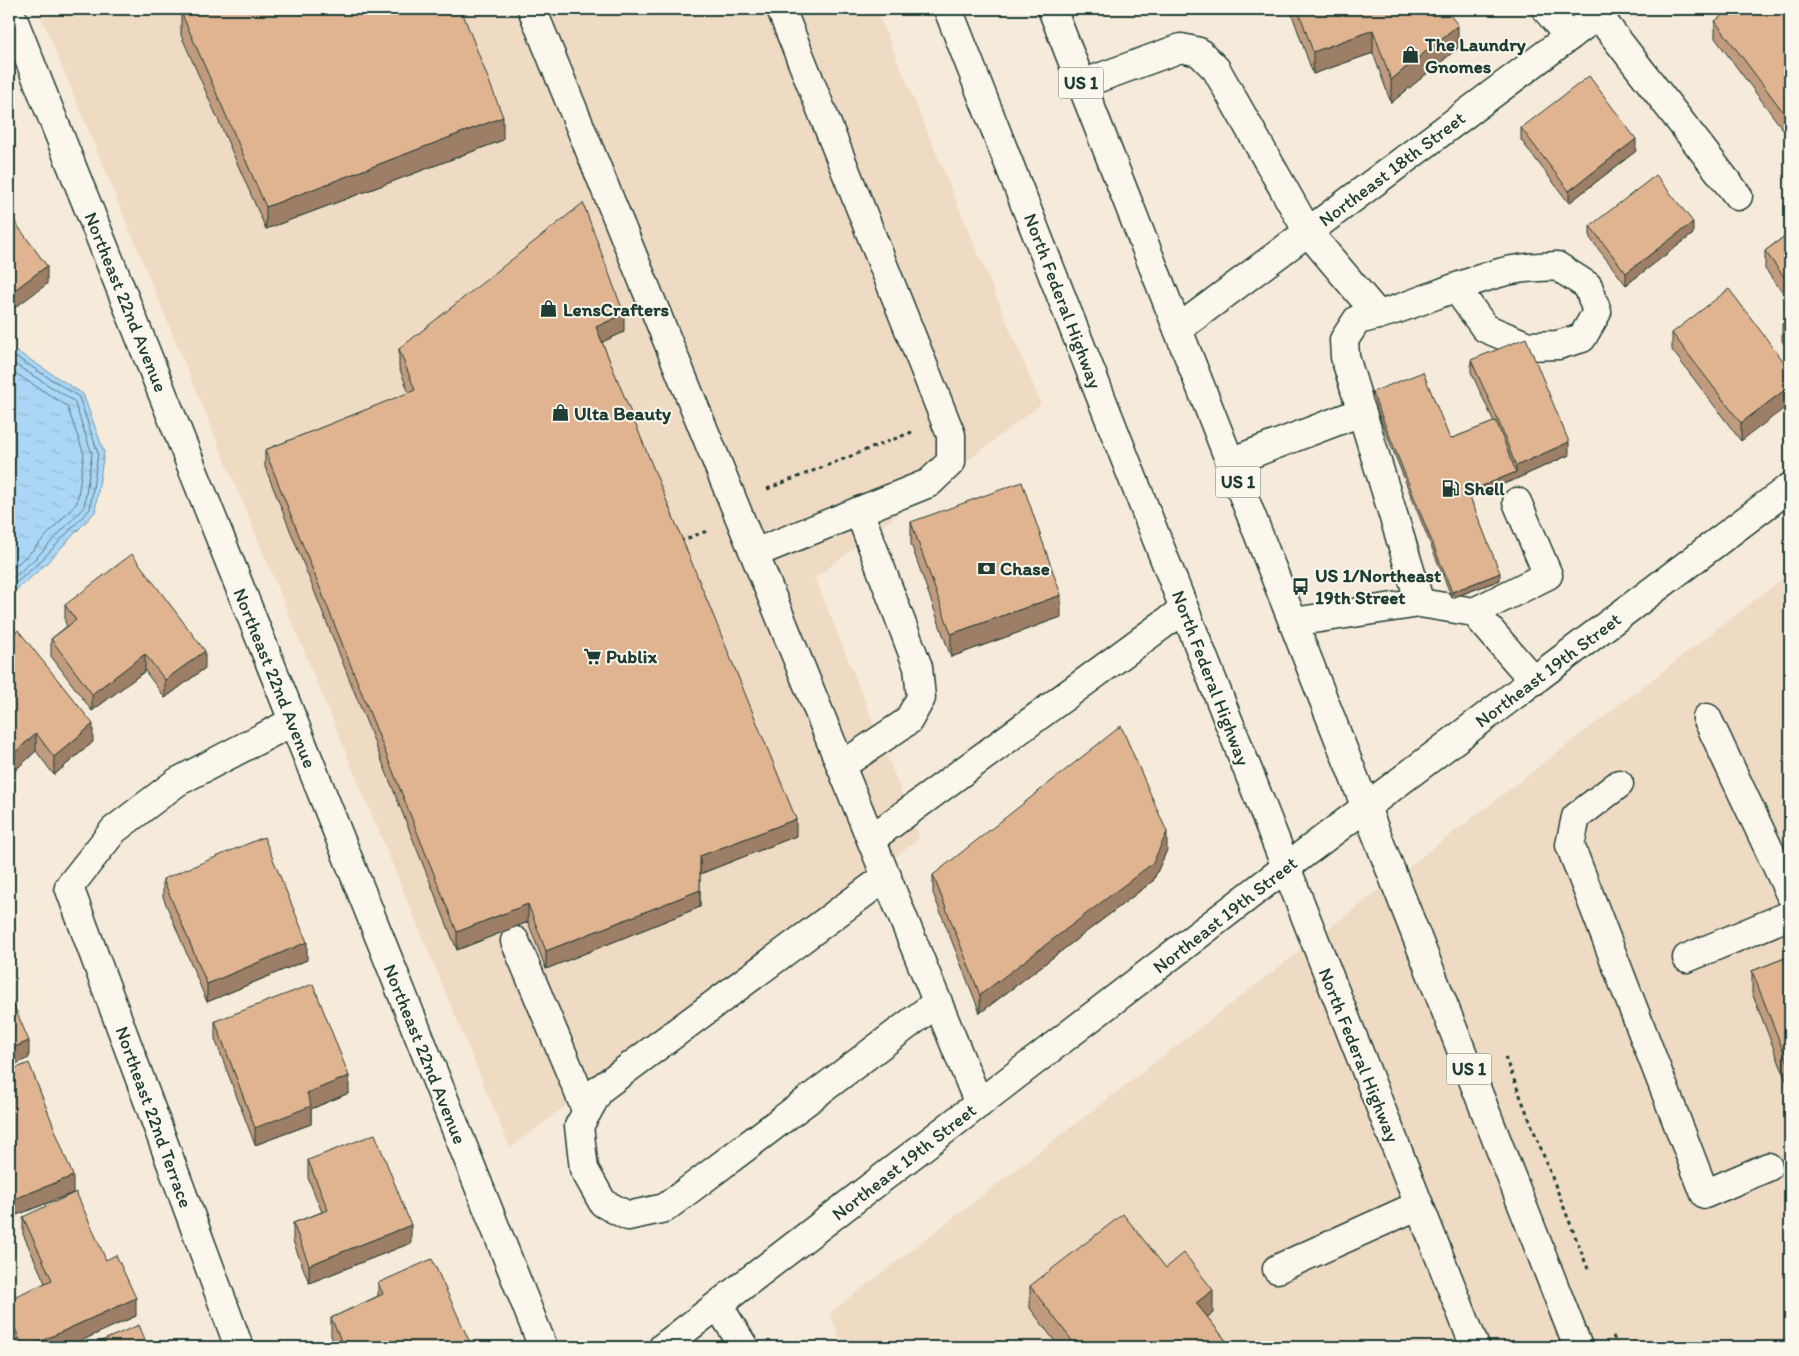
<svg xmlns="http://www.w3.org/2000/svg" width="1799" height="1356" font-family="Itim,sans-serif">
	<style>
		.built { fill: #efdac4 }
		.water { fill: url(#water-ripples); stroke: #7399a8 }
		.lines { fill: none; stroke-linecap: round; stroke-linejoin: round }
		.shore { stroke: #577a82; stroke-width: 1 }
		.minor-casing { stroke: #1f3d34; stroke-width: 31 }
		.major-casing { stroke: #1f3d34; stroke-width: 31 }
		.path { stroke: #1f3d34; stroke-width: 3; stroke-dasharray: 4 4; stroke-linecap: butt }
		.minor { stroke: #fbf7ec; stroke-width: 28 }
		.major { stroke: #fbf7ec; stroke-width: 28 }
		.wall { fill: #c19b7d; stroke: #1f3d34 }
		.shaded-wall { fill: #9d7e66; stroke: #1f3d34 }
		.building { fill: #e0b491; stroke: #1f3d34 }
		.labels { text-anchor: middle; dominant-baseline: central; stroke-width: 4; stroke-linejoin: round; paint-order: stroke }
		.shield { fill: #fbf7ec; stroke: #61756b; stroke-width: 1 }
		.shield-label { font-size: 18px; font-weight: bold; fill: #1f3d34 }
		.poi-label { font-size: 19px; font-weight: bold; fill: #1f3d34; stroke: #fbf7ec; text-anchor: start }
		.street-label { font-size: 19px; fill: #1f3d34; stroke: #fbf7ec }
	</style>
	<defs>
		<pattern id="water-ripples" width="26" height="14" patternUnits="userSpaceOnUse" patternTransform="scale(1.25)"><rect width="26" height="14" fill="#abd6f6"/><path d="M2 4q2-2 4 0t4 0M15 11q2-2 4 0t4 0" fill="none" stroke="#93b9d4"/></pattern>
	</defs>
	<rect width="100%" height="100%" fill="#f6eada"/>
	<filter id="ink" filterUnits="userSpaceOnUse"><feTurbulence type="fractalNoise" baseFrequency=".02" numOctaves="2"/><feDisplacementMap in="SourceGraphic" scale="10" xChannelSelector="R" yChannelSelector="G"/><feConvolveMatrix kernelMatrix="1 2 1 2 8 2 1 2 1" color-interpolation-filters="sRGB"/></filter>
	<g filter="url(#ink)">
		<g class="built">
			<path d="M 38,9 L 876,9 L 1041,404 L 815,578 L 920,838 L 510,1148 Z"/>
			<path d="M 1790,573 L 1790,1347 L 843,1347 L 830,1313 Z"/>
		</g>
		<path class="water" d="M 18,352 L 83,394 L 104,452 L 95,512 L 44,566 L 9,596 L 9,355 Z"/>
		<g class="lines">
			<g class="shore">
				<path d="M 9,359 L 18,358 L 79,397 L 98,453 L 90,509 L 40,562 L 9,589"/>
				<path d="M 9,366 L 16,365 L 74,401 L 92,454 L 84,507 L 36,558 L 9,581"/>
				<path d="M 9,373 L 15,373 L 67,406 L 84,454 L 77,503 L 31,552 L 9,571"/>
			</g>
			<defs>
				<g id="minor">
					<path d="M 9,9 L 543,1347"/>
					<path d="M 532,9 L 979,1104"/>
					<path d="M 1546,9 L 1569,37"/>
					<path d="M 1598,15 L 1738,196"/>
					<path d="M 1082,84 L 1181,48 L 1199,52 L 1216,69 L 1308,232 L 1378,315"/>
					<path d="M 1178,329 L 1606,9"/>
					<path d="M 1230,462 L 1361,412"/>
					<path d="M 1517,502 L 1548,575 L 1474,612 L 1534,681"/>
					<path d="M 755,553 L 929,483 L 951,462 L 951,435 L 781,9"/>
					<path d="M 1420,603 L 1345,357 L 1344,340 L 1357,320 C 1407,310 1453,285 1503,272 C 1520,267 1539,267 1557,266 L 1588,286 L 1597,312 L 1582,338 L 1558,345 L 1528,346 L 1485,328 L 1456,288"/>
					<path d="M 1293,622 L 1420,603 L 1474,612"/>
					<path d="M 1707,718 L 1790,894"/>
					<path d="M 841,766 L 908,721 L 921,698 L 918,667 L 859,511"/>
					<path d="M 1619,784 L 1576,817 L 1570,845 L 1705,1194 L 1768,1167"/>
					<path d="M 871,839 L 1184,609"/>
					<path d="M 887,876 L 600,1089 L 579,1126 L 584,1169 L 603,1203 L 628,1216 L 665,1208 L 938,1002"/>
					<path d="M 515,941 L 587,1112"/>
					<path d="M 1687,958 L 1790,915"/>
					<path d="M 1277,1269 L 1419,1205"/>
					<path d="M 718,1305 L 744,1347"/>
					<path d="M 239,1347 L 69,887 L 114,830 L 177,782 L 292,722"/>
					<path d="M 663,1347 L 1285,868 L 1790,487"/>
				</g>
				<g id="major">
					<path d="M 948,9 L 1475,1347"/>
					<path d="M 1052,9 L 1578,1347"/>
				</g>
			</defs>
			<use href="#minor" class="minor-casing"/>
			<use href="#major" class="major-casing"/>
			<g class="path">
				<path d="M 767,489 L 912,432"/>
				<path d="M 680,541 L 707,531"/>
				<path d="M 1505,1057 L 1588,1269"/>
				<path d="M 1613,1336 L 1618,1347"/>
			</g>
			<use href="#minor" class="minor"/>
			<use href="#major" class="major"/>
		</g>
		<g class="wall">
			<path d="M 1290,9 L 1445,9 L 1458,48 L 1391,103 L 1373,53 L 1313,74 Z"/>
			<path d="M 181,12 L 503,140 L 266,229 L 181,35 Z"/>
			<path d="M 1790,12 L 1790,139 L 1715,38 L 1715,21 Z"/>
			<path d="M 1521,128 L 1636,151 L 1569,203 L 1521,140 Z"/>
			<path d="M 1590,226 L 1693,234 L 1626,285 L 1590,238 Z"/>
			<path d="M 1790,232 L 1790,302 L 1765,269 L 1765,251 Z"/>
			<path d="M 1790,317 L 1790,352 L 1782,341 L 1782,324 Z"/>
			<path d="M 624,332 L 602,342 L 796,836 L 700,874 L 700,907 L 546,969 L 528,922 L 457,950 L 265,467 L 265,450 L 409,393 L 399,367 L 399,349 Z"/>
			<path d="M 1672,333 L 1790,370 L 1741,441 L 1672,350 Z"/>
			<path d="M 1471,360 L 1569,455 L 1516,479 L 1470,497 L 1500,580 L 1452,598 L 1372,398 L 1372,392 L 1450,439 L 1494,422 L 1471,372 Z"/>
			<path d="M 911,522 L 1061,617 L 951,657 L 911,544 Z"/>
			<path d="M 65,605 L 205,668 L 165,698 L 145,671 L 92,711 L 51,656 L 51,639 L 67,626 L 65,622 Z"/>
			<path d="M 9,638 L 93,742 L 54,775 L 36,751 L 9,776 Z"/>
			<path d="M 1167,850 L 1153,881 L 980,1013 L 933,893 L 933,875 Z"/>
			<path d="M 163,879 L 307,960 L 207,1002 L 163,897 Z"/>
			<path d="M 1790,956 L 1790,1090 L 1752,993 L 1752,971 Z"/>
			<path d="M 215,1021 L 349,1093 L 311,1109 L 311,1124 L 255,1145 L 215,1039 Z"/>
			<path d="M 9,1071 L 73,1193 L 14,1216 L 9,1203 Z"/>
			<path d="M 308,1160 L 411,1243 L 309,1283 L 293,1241 L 293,1223 L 322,1212 L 308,1178 Z"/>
			<path d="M 23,1217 L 106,1260 L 136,1316 L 67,1347 L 15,1347 L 9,1332 L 9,1314 L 45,1283 L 23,1234 Z"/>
			<path d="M 1166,1268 L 1213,1313 L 1207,1317 L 1231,1347 L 1059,1347 L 1030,1308 L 1030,1286 Z"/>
			<path d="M 378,1283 L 472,1347 L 336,1347 L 331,1336 L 331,1318 L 378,1296 Z"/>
		</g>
		<g class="shaded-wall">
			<path d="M 1458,25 L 1458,48 L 1391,103 L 1391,80 Z"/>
			<path d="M 1373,30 L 1373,53 L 1313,74 L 1313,52 Z"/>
			<path d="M 503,117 L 503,140 L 266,229 L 266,207 Z"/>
			<path d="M 1636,139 L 1636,151 L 1569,203 L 1569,191 Z"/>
			<path d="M 1693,222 L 1693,234 L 1626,285 L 1626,273 Z"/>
			<path d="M 47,266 L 47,284 L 9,312 L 9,294 Z"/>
			<path d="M 624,314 L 624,332 L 596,345 L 596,327 Z"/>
			<path d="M 1790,386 L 1790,404 L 1741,441 L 1741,423 Z"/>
			<path d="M 1569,442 L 1569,455 L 1516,479 L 1468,498 L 1468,492 L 1516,472 L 1516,466 Z"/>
			<path d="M 1500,573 L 1500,580 L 1452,598 L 1452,592 Z"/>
			<path d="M 1061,595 L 1061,617 L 951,657 L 951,634 Z"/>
			<path d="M 205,651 L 205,668 L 165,698 L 165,680 Z"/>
			<path d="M 145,654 L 145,671 L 92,711 L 92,694 Z"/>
			<path d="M 93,724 L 93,742 L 54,775 L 54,757 Z"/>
			<path d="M 36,733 L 36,751 L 9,776 L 9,758 Z"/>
			<path d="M 796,819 L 796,836 L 700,874 L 700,856 Z"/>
			<path d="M 1167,832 L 1167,850 L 1153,881 L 980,1013 L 980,995 Z"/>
			<path d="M 700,890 L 700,907 L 546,969 L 546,951 Z"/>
			<path d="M 528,904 L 528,922 L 457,950 L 457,932 Z"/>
			<path d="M 307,942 L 307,960 L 207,1002 L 207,984 Z"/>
			<path d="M 29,1041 L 29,1058 L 9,1067 L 9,1049 Z"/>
			<path d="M 349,1076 L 349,1093 L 311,1109 L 311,1124 L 255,1145 L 255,1128 L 307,1093 Z"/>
			<path d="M 73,1176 L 73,1193 L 14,1216 L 14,1199 Z"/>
			<path d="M 411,1225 L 411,1243 L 309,1283 L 309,1265 Z"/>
			<path d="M 1213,1290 L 1213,1313 L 1196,1325 L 1196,1303 Z"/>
			<path d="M 136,1298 L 136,1316 L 67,1347 L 28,1347 Z"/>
		</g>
		<g class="building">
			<path d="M 190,9 L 461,9 L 503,117 L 266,207 L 181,12 Z"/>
			<path d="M 1298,9 L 1445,9 L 1458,25 L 1391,80 L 1373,30 L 1313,52 Z"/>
			<path d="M 1731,9 L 1788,9 L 1790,12 L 1790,121 L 1715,21 Z"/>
			<path d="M 1589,76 L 1636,139 L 1569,191 L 1521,128 Z"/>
			<path d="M 1656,175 L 1693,222 L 1626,273 L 1590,226 Z"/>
			<path d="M 583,203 L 624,314 L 596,327 L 796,819 L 700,856 L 700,890 L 546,951 L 528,904 L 457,932 L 265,450 L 415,390 L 399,349 Z"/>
			<path d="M 9,214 L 47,266 L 9,294 Z"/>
			<path d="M 1790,232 L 1790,285 L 1765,251 Z"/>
			<path d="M 1729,289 L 1790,370 L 1790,386 L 1741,423 L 1672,333 Z"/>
			<path d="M 1790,317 L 1790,334 L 1782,324 Z"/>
			<path d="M 1526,338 L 1569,442 L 1516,466 L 1496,415 L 1471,360 Z"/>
			<path d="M 1423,372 L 1450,439 L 1496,421 L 1516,472 L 1468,492 L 1500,573 L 1452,592 L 1372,392 Z"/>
			<path d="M 1022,482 L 1061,595 L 951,634 L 911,522 Z"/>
			<path d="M 132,554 L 205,651 L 165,680 L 145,654 L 92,694 L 51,639 L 76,620 L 65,605 Z"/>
			<path d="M 18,630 L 93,724 L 54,757 L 36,733 L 9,758 L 9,638 Z"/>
			<path d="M 1121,726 L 1167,832 L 1153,863 L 980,995 L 933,875 Z"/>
			<path d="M 264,837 L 307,942 L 207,984 L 163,879 Z"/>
			<path d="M 1790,956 L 1790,1068 L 1752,971 Z"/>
			<path d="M 313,984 L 349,1076 L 307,1093 L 311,1106 L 255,1128 L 215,1021 Z"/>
			<path d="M 9,994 L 29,1041 L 9,1049 Z"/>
			<path d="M 29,1063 L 73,1176 L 14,1199 L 9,1185 L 9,1071 Z"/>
			<path d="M 375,1134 L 411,1225 L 309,1265 L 293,1223 L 328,1210 L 308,1160 Z"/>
			<path d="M 76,1192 L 106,1260 L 116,1255 L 136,1298 L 28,1347 L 23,1347 L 9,1314 L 9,1299 L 52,1280 L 23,1217 Z"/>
			<path d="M 1123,1214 L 1166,1268 L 1184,1253 L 1213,1290 L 1196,1303 L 1231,1347 L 1077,1347 L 1030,1286 Z"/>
			<path d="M 432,1259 L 472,1347 L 344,1347 L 331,1318 L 383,1294 L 378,1283 Z"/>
			<path d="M 139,1325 L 148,1347 L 87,1347 Z"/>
		</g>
	</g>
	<defs>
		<symbol id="shop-bare" viewBox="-9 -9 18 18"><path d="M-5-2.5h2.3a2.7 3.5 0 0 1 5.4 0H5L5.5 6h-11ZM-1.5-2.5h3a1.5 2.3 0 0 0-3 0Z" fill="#1f3d34" stroke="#fbf7ec" stroke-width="2.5" paint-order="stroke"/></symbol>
		<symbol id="fuel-bare" viewBox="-9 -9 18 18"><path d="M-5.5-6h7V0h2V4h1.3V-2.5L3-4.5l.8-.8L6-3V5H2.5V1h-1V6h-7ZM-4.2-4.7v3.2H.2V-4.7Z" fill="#1f3d34" stroke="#fbf7ec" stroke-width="2.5" paint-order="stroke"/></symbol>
		<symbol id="bank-bare" viewBox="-9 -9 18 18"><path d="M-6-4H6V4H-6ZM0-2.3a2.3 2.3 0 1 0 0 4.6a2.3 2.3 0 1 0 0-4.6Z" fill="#1f3d34" stroke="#fbf7ec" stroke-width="2.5" paint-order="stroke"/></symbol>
		<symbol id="bus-bare" viewBox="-9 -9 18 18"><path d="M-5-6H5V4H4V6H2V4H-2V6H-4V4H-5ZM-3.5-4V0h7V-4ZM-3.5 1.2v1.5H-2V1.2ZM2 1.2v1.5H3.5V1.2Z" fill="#1f3d34" stroke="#fbf7ec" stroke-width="2.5" paint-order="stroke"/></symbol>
		<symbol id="supermarket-bare" viewBox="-9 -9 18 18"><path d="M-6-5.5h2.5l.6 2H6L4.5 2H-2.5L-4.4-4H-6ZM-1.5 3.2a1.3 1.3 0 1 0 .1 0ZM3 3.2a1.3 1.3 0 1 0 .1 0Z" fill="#1f3d34" stroke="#fbf7ec" stroke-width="2.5" paint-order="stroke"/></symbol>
	</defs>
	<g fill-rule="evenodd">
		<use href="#shop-bare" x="1398" y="42" width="25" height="25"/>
		<use href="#shop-bare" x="536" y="296" width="25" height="25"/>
		<use href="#shop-bare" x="548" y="400" width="25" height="25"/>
		<use href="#fuel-bare" x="1438" y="476" width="25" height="25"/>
		<use href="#bank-bare" x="974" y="556" width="25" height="25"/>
		<use href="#bus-bare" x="1288" y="574" width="25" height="25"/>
		<use href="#supermarket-bare" x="580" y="644" width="25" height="25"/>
	</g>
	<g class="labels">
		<g class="shield">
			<rect x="1058.5" y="67.5" width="45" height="31" rx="4"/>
			<rect x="1215.5" y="466.5" width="45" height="31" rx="4"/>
			<rect x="1446.5" y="1053.5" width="45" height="31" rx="4"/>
		</g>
		<g class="shield-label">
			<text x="1081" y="83">US 1</text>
			<text x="1238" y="482">US 1</text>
			<text x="1469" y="1069">US 1</text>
		</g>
		<g class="poi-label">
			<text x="1425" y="44">The Laundry<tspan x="1425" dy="22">Gnomes</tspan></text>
			<text x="563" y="309">LensCrafters</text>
			<text x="574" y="413">Ulta Beauty</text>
			<text x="1464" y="488">Shell</text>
			<text x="1000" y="568">Chase</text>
			<text x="1315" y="575">US 1/Northeast<tspan x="1315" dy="22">19th Street</tspan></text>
			<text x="606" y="656">Publix</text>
		</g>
		<g class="street-label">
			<text transform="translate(1392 169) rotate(-37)">Northeast 18th Street</text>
			<text transform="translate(1063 301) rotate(69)">North Federal Highway</text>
			<text transform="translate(126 302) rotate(68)">Northeast 22nd Avenue</text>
			<text transform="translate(1548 670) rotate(-37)">Northeast 19th Street</text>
			<text transform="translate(275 678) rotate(68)">Northeast 22nd Avenue</text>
			<text transform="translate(1211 678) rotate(69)">North Federal Highway</text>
			<text transform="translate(1225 915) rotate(-38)">Northeast 19th Street</text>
			<text transform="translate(425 1054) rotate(68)">Northeast 22nd Avenue</text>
			<text transform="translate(1359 1055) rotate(68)">North Federal Highway</text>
			<text transform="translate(154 1117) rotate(70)">Northeast 22nd Terrace</text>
			<text transform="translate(904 1162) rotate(-38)">Northeast 19th Street</text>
		</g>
	</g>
	<rect width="1799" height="1356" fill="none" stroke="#fbf7ec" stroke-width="30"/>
	<rect x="15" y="15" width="1769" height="1326" fill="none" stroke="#1f3d34" stroke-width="2" filter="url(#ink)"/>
</svg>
